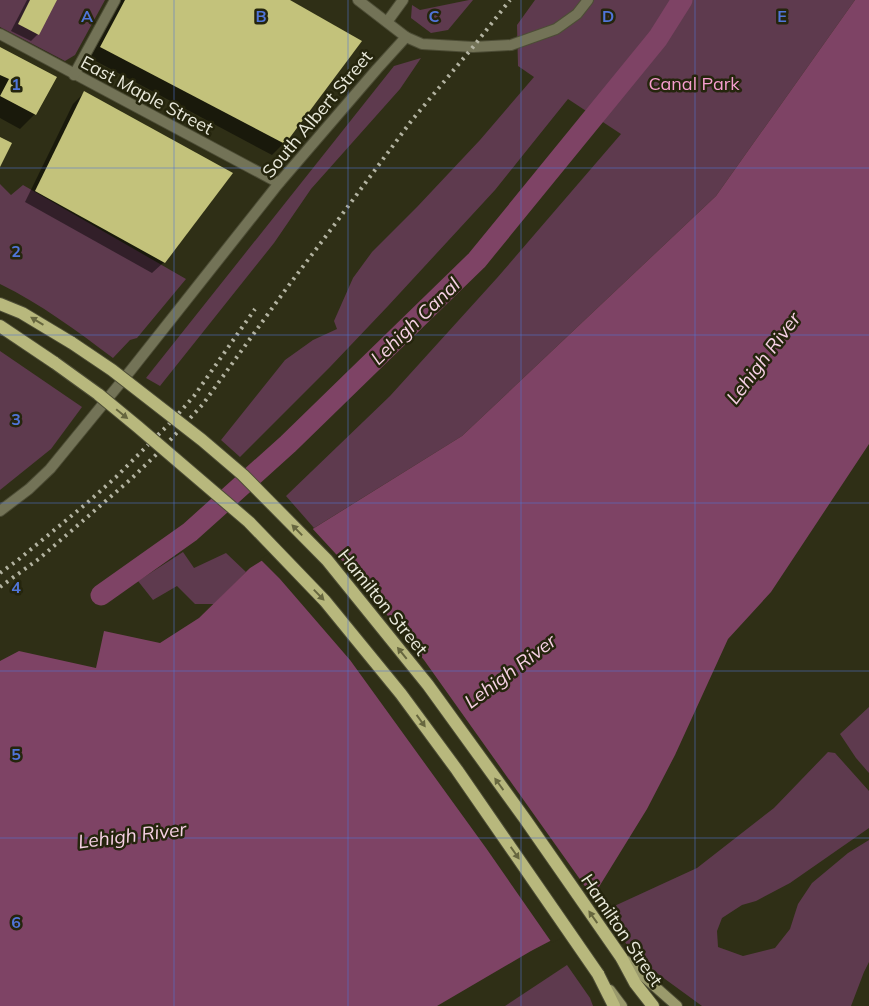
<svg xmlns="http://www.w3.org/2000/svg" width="869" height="1006" font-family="Mulish,sans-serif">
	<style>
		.green { fill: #5e3a4e }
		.water { fill: #7e4365 }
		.pier { fill: #2f2f16 }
		.shadow { fill: #0007 }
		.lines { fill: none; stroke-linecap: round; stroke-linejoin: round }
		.canal { stroke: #7e4365; stroke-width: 21 }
		.building { fill: #c3c27b }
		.service-casing { stroke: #4d4d36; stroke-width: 12 }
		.minor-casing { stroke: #4d4d36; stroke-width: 12 }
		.secondary-casing { stroke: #4d4d36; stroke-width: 12 }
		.primary-casing { stroke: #4d4d36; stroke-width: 14 }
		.service { stroke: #737357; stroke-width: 10 }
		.minor { stroke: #737357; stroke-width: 10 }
		.secondary { stroke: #9a9a6c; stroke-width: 10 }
		.primary { stroke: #b8b87d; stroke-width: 12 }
		.rail { stroke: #b3b3a1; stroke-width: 4; stroke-dasharray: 2.5 5; stroke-linecap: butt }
		.primary-bridge-casing { stroke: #4d4d36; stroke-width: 14; stroke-linecap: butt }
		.primary-bridge { stroke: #b8b87d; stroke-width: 12 }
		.oneway { fill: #67673f }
		.grid { fill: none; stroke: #5075d9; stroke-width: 1; stroke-opacity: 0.55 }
		.labels { text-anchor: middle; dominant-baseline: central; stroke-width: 5; stroke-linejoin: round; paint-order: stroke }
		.park-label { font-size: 18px; fill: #f79ecf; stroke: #25250d }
		.street-label { font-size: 18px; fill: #e9e9db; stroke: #25250d }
		.water-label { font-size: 19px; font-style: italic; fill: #f7d1e5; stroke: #25250d }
		.grid-label { font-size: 16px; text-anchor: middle; font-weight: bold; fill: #5075d9; stroke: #25250d; stroke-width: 5; stroke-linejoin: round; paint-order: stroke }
	</style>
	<rect width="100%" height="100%" fill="#2f2f16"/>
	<g class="green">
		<path d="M 0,0 L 105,0 L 75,55 L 65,61 L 0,27 Z"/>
		<path d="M 469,0 L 473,0 L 448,30 L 431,33 L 411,18 L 412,5 L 420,10 Z"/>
		<path d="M 535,0 L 855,0 L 716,196 L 462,436 L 314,528 L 286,496 L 390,396 L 497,278 L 621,134 L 568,99 L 495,190 L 388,306 L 330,367 L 240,457 L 221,440 L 285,360 L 313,340 L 337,329 L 334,321 L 353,278 L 372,252 L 417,207 L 480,140 L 534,77 L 518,66 L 517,25 Z"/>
		<path d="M 421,58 L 400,89 L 311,189 L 274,243 L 160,386 L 146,378 L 394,66 Z"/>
		<path d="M 0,184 L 11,195 L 23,185 L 186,279 L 137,338 L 130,340 L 113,358 C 77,331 41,304 0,284 Z"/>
		<path d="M 0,351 L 82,407 L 51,449 L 0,490 Z"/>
		<path d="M 183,552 L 194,568 L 226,553 L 246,572 L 214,604 L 195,604 L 177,586 L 153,600 L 138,581 Z"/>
		<path d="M 869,707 L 869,773 L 856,758 L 840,734 Z"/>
		<path d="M 828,752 L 835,753 L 869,791 L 869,828 L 790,883 L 756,901 L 742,905 L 722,918 L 717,931 L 718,947 L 743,956 L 775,948 L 790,929 L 798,904 L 812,883 L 848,853 L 869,840 L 869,962 L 864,972 L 851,1006 L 702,1006 L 654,971 L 630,949 L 611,922 L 610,908 L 697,868 L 774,808 Z"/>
		<path d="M 567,965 L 590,998 L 593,1006 L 505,1006 Z"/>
	</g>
	<path class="water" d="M 855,0 L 869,0 L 869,444 L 771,592 L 728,639 L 675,755 L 647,809 L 573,929 L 531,951 L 437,1006 L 0,1006 L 0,661 L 19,651 L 96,668 L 104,631 L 160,643 L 199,618 L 250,568 L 462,436 L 716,196 Z"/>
	<path class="pier" d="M 311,527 L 347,566 L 424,660 L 594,899 L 574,931 L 552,943 L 486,848 L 350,660 L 280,579 L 260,559 Z"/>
	<g class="shadow">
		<path d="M 27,0 L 55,0 L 38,34 L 31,41 L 11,31 Z"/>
		<path d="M 121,0 L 287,0 L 284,143 L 272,155 L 90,58 Z"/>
		<path d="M 0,48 L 35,114 L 20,129 L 0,118 Z"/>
		<path d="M 84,93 L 164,262 L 152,273 L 25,202 L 73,104 Z"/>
	</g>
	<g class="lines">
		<path class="canal" d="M 101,595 L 190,532 L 288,444 L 477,260 L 658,38 L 682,0"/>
	</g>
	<g class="building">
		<path d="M 30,0 L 57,0 L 39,35 L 18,24 Z"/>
		<path d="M 125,0 L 290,0 L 362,41 L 285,144 L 100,47 Z"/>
		<path d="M 0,47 L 57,77 L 36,115 L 0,96 L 9,79 L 0,75 Z"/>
		<path d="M 84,91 L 233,173 L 165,263 L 35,191 Z"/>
		<path d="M 0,137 L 12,143 L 0,167 Z"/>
	</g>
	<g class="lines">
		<defs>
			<g id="service">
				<path d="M 387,22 L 403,0"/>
				<path d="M 0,34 L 279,183"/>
				<path d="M 406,37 L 422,44 L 473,47 L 511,45 L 556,29 L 577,14 L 588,0"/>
				<path d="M 74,75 L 115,0"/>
			</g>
			<path id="minor" d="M 0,511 L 29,489 L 50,469 L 131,370 L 279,183 L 377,69 L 406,37 L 358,0"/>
			<g id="secondary">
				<path d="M 625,960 L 677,1006"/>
				<path d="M 610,990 L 622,1006"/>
			</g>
			<g id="primary">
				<path d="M 0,304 L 22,313 L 72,343"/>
				<path d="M 0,326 L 55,363"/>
				<path d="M 621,957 L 635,983 L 653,1006"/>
				<path d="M 598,974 L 614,1006"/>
			</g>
		</defs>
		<use href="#service" class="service-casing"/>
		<use href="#minor" class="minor-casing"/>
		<use href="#secondary" class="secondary-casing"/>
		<use href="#primary" class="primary-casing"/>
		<use href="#service" class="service"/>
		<use href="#minor" class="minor"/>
		<use href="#secondary" class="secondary"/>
		<use href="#primary" class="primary"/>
		<g class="rail">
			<path d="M 0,573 L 18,560 L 87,503 L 116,477 L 171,422 L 194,396 L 255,309"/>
			<path d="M 0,587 L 40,558 L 131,479 L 162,449 L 203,404 L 286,289 L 332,228 L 412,120 L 473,47 L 510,0"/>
		</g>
		<defs>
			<g id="primary-bridge">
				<path d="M 72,343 L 112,370 L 202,440 L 243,475 L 327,560 L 428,685 L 525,819 L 621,957"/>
				<path d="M 55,363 L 98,394 L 138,427 L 249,522 L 325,601 L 401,694 L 457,770 L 598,974"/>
			</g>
		</defs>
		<use href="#primary-bridge" class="primary-bridge-casing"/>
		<use href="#primary-bridge" class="primary-bridge"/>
	</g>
	<defs><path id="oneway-solid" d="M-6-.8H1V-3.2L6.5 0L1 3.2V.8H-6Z" transform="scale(1.25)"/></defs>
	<g class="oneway">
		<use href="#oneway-solid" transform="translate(37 321) rotate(-149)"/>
		<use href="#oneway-solid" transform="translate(122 414) rotate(39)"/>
		<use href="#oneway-solid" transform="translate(297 530) rotate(-134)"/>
		<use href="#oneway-solid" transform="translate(319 595) rotate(46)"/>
		<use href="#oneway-solid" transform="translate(402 653) rotate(-129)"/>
		<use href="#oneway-solid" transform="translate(421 721) rotate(54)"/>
		<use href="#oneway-solid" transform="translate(499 784) rotate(-126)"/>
		<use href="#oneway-solid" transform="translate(515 853) rotate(55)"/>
		<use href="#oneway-solid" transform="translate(593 917) rotate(-125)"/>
	</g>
	<path class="grid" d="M 174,0 L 174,1006M 348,0 L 348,1006M 521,0 L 521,1006M 695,0 L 695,1006M 0,168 L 869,168M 0,335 L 869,335M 0,503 L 869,503M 0,671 L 869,671M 0,838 L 869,838"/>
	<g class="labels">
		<g class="park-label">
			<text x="694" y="83">Canal Park</text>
		</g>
		<g class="street-label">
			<text transform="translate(147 95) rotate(28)">East Maple Street</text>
			<text transform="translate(317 114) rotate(-50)">South Albert Street</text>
			<text transform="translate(383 602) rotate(51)">Hamilton Street</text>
			<text transform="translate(622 930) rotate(56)">Hamilton Street</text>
		</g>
		<g class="water-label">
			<text transform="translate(415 321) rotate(-44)">Lehigh Canal</text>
			<text transform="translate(763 358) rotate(-53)">Lehigh River</text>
			<text transform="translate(510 671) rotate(-37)">Lehigh River</text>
			<text transform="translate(132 835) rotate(-7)">Lehigh River</text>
		</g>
	</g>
	<g class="grid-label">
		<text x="87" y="22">A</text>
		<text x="261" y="22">B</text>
		<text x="434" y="22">C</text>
		<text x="608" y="22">D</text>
		<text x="782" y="22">E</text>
		<text x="16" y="90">1</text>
		<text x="16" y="257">2</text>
		<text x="16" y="425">3</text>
		<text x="16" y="593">4</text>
		<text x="16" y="760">5</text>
		<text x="16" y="928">6</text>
	</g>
</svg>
